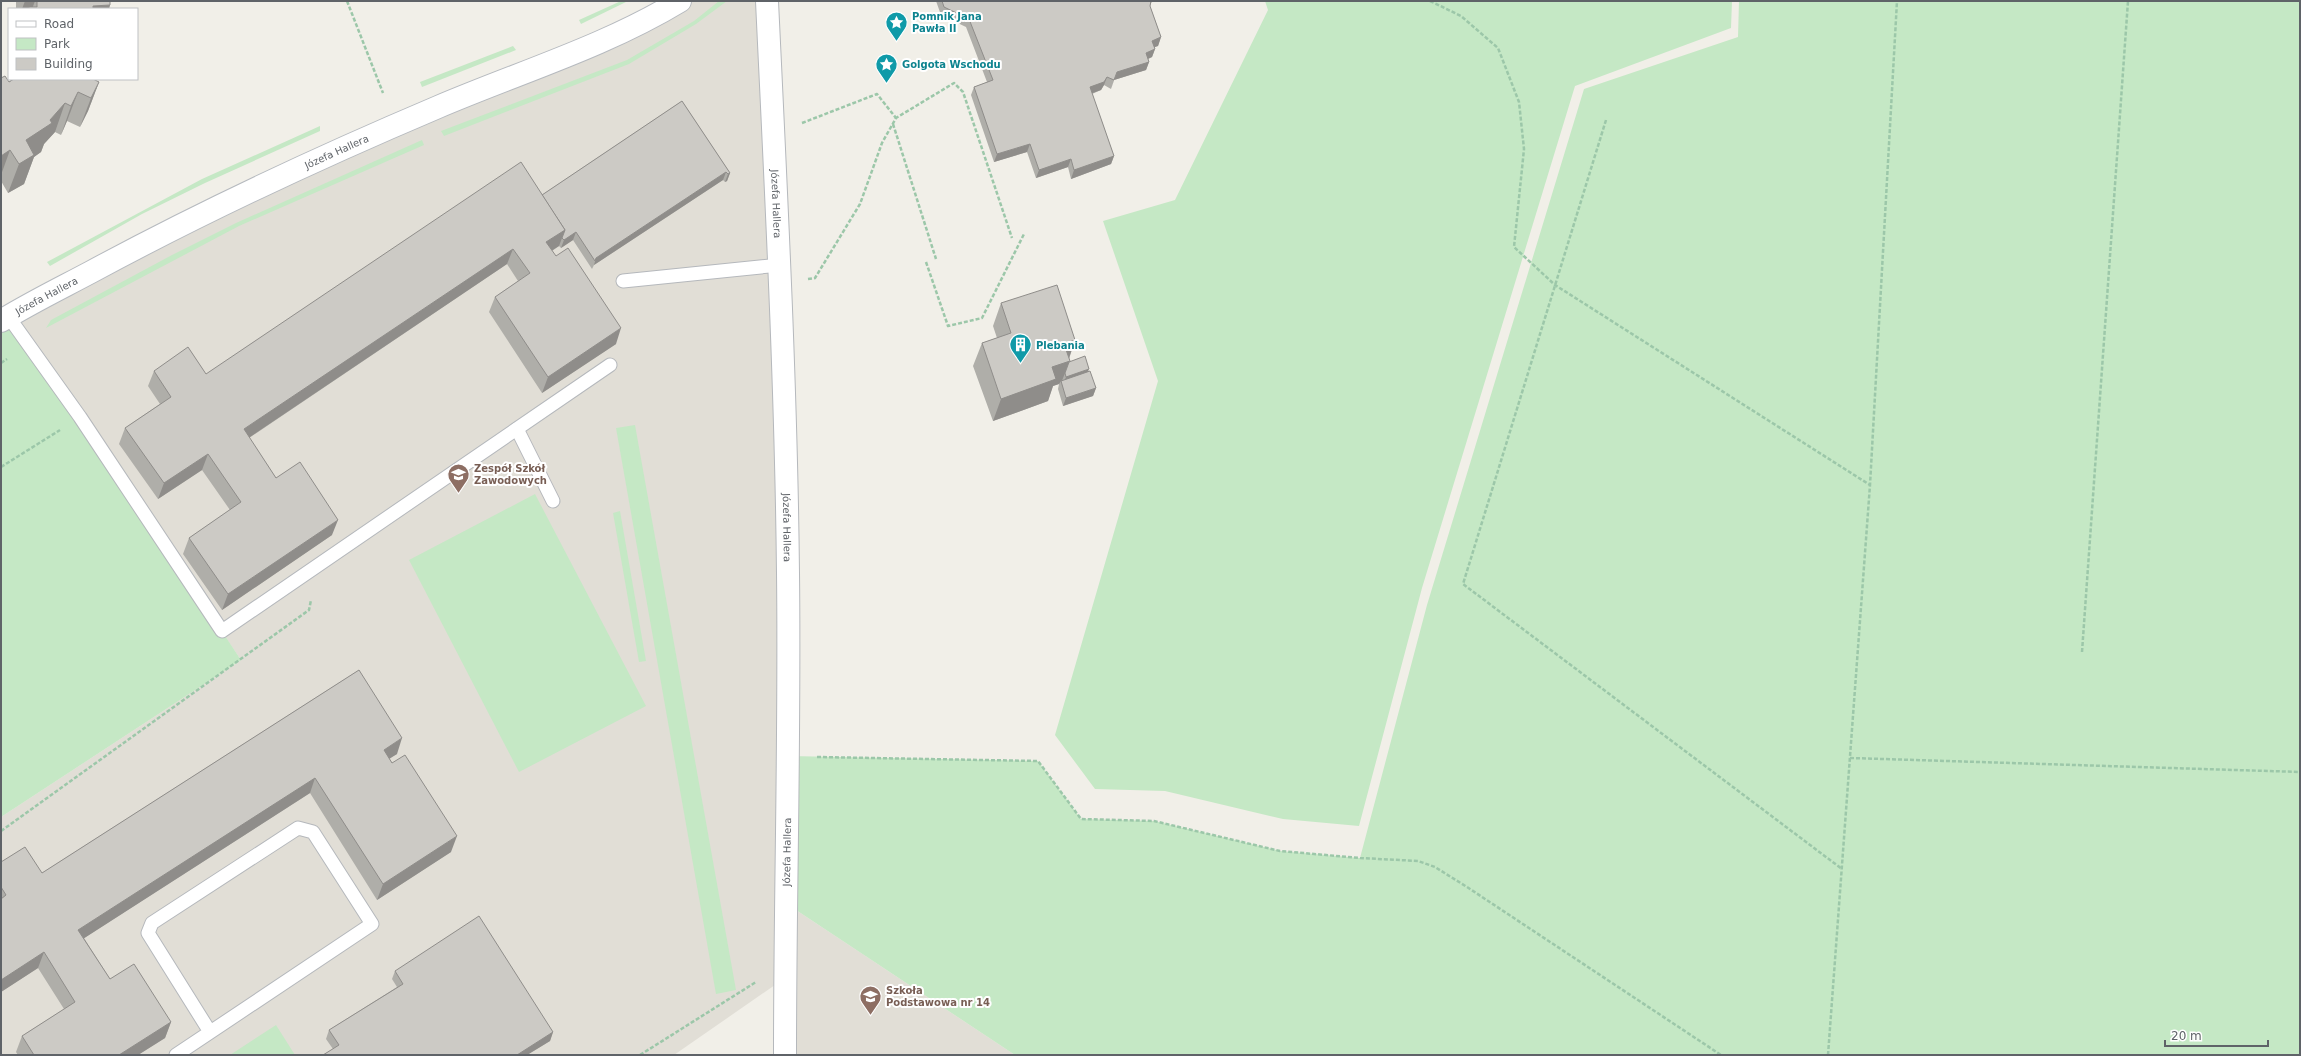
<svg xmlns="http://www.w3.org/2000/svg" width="2301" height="1056" font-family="'DejaVu Sans',sans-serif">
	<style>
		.education { fill: #e1ded6 }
		.green { fill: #c5e8c5 }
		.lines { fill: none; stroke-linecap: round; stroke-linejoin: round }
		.lane-casing { stroke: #b5b8bc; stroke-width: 15 }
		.street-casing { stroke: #b5b8bc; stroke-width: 24 }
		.secondary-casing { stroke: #b6babf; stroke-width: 24 }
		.path { stroke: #9cc7a9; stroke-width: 2.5; stroke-dasharray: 4 2; stroke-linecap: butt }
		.lane { stroke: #fff; stroke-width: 13 }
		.street { stroke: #fff; stroke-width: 22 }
		.secondary { stroke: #fff; stroke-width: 22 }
		.wall { fill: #afaea9 }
		.shaded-wall { fill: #8f8d8a }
		.building { fill: #cccac5; stroke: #8f8d8a }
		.labels { text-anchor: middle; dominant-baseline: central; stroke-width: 4; stroke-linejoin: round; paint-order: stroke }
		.culture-label { font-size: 10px; font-weight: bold; fill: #0d838f; stroke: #fff; text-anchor: start }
		.street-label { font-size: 10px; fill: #5f6368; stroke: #fff }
		.education-label { font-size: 10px; font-weight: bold; fill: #785e54; stroke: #fff; text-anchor: start }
	</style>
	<rect width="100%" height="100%" fill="#f1efe8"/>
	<path class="education" d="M 680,1 L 767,1 L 787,904 L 1015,1055 L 785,1055 L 785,978 L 674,1055 L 1,1055 L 1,817 L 241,660 L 8,316 Z"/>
	<g class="green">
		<path d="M 621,1 L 628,1 L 581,24 L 579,20 Z"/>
		<path d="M 719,1 L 727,1 L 696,24 L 629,64 L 444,136 L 441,131 L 627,60 L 694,21 Z"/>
		<path d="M 1265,1 L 1732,1 L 1731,28 L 1575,86 L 1422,588 L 1359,826 L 1283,819 L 1165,791 L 1095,789 L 1055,735 L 1158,381 L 1103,221 L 1175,200 L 1268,10 Z"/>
		<path d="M 1739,1 L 2300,1 L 2300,1055 L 1015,1055 L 787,904 L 789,756 L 1038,761 L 1081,819 L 1154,821 L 1280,851 L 1360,858 L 1427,605 L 1584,89 L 1738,37 Z"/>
		<path d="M 513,46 L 516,50 L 422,87 L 420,82 Z"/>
		<path d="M 320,126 L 320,131 L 205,183 L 142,214 L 50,266 L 47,262 L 202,179 Z"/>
		<path d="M 422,140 L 424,145 L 239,226 L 46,328 L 51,320 L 172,255 L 236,223 Z"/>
		<path d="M 8,316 L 80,417 L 241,660 L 1,817 L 1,321 Z"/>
		<path d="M 635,425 L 736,990 L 716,994 L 616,428 Z"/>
		<path d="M 535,494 L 646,706 L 519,772 L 409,560 Z"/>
		<path d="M 620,511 L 646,661 L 639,662 L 613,513 Z"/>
		<path d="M 276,1025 L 295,1055 L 230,1055 Z"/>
	</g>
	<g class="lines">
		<defs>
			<g id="lane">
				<path d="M 623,281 L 780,265"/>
				<path d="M 8,316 L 80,417 L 222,631 L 610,365"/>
				<path d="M 517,429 L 553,501"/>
				<path d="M 176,1055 L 372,924 L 313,832 L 298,828 L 152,923 L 148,933 L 210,1032"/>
			</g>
			<g id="street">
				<path id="s1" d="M 767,1 C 776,192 786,382 788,573 C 790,734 785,894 785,1055"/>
			</g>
			<g id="secondary">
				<path id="s2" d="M 1,321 C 30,303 61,288 91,272 C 204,211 320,157 438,107 C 520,72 604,47 680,1"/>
			</g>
		</defs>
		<use href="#lane" class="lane-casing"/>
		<use href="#street" class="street-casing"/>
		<use href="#secondary" class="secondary-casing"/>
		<g class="path">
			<path d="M 347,1 L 383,93"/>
			<path d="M 1430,1 L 1461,16 L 1498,48 L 1519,102 L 1524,149 L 1514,247 L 1555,285 L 1870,485"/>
			<path d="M 1606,120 L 1463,584 L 1842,869"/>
			<path d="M 802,123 L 877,94 L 896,118"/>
			<path d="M 893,124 L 936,259"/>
			<path d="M 926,262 L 948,326 L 982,318 L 1024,234"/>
			<path d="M 808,279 L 815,278 L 860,204 L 882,143 L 896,118 L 954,83 L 963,92 L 1012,238"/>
			<path d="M 1,363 L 7,359"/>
			<path d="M 1,467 L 60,430"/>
			<path d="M 2082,652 L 2128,1"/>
			<path d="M 817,757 L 1038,761 L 1081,819 L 1154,821 L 1280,851 L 1360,858 L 1418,861 L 1435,867 L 1467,887 L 1721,1055"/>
			<path d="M 1850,758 L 2300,772"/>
			<path d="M 1,831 L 309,610 L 311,600"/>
			<path d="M 640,1055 L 756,982"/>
			<path d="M 1828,1055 L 1870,485 L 1897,1"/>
		</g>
		<use href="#lane" class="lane"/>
		<use href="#street" class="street"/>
		<use href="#secondary" class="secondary"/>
	</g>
	<g class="wall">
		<path d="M 16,1 L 110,1 L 109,9 L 16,9 Z"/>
		<path d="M 936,1 L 1152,1 L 1150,6 L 1161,37 L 1158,46 L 1154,47 L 1155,49 L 1152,57 L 1148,59 L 1149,62 L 1146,70 L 1114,80 L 1111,89 L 1104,85 L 1101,90 L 1092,94 L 1114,156 L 1111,164 L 1071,179 L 1068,167 L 1036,178 L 1027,152 L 994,162 L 971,95 L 974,87 L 987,82 L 966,27 L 941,15 Z"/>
		<path d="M 1,78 L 9,82 L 10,81 L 11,79 L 93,79 L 99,82 L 88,111 L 80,127 L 67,121 L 61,135 L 55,132 L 44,144 L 41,152 L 34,157 L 24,184 L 8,193 L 1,181 Z"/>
		<path d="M 682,101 L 730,173 L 727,181 L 725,182 L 723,180 L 594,265 L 592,269 L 573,240 L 561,248 L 559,246 L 552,251 L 616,344 L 542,393 L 489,312 L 495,297 L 518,281 L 507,264 L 249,438 L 276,478 L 332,535 L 222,610 L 183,554 L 189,538 L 230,510 L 202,470 L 158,499 L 119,444 L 125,428 L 160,404 L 148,386 L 154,371 L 206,374 L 542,195 Z"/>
		<path d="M 1001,303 L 1075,340 L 1069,359 L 1069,362 L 1088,371 L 1096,388 L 1093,396 L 1063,406 L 1058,389 L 1059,384 L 1053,386 L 1048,401 L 993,421 L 973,366 L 982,343 L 997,338 L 993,326 Z"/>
		<path d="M 359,670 L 397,754 L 389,758 L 451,852 L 377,900 L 310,793 L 84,938 L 110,979 L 171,1022 L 165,1038 L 138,1055 L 18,1055 L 16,1052 L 22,1036 L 64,1009 L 38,968 L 1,992 L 1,862 L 42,873 Z"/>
		<path d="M 395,971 L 553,1032 L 550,1041 L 527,1055 L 323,1055 L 333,1049 L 326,1039 L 329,1030 L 397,987 L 392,979 Z"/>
	</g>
	<g class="shaded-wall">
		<path d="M 25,1 L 35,1 L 32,9 L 29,7 L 28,9 L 22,9 Z"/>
		<path d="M 110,5 L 109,9 L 92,9 L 93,6 Z"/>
		<path d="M 1161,37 L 1158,46 L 1149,49 L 1152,41 Z"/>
		<path d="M 1155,49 L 1152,57 L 1143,61 L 1146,53 Z"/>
		<path d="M 1149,62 L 1146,70 L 1114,80 L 1111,89 L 1117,72 Z"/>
		<path d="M 1107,77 L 1104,85 L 1101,90 L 1087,95 L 1090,87 Z"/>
		<path d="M 99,82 L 88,111 L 80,127 L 91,98 Z"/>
		<path d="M 78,92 L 67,121 L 61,135 L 71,106 Z"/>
		<path d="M 65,103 L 55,132 L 44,144 L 41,152 L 34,157 L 24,184 L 8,193 L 19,164 L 26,140 L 50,120 Z"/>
		<path d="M 1030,144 L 1027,152 L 994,162 L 997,154 Z"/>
		<path d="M 10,150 L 1,175 L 1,156 Z"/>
		<path d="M 1114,156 L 1111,164 L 1071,179 L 1074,170 Z"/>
		<path d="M 1071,159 L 1068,167 L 1036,178 L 1039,170 Z"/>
		<path d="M 726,172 L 723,180 L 594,265 L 596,258 Z"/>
		<path d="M 730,173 L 727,181 L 725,182 L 728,174 Z"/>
		<path d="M 565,230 L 559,246 L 540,258 L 546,242 Z"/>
		<path d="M 576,232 L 573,240 L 561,248 L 564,240 Z"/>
		<path d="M 513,249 L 507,264 L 238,445 L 244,429 Z"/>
		<path d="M 621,328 L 616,344 L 542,393 L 548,377 Z"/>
		<path d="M 1075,340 L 1068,361 L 1070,361 L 1061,383 L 1061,381 L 1059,384 L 1053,386 L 1048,401 L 993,421 L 1001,399 L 1064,344 Z"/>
		<path d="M 1089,369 L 1086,377 L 1063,385 L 1066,377 Z"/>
		<path d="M 1096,388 L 1093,396 L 1063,406 L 1066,398 Z"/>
		<path d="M 208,454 L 202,470 L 158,499 L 164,483 Z"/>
		<path d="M 338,520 L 332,535 L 222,610 L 228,594 Z"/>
		<path d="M 402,738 L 397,754 L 378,766 L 384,750 Z"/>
		<path d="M 315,778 L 310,793 L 72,946 L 78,930 Z"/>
		<path d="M 457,836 L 451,852 L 377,900 L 383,884 Z"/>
		<path d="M 44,952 L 38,968 L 1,992 L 1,980 Z"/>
		<path d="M 171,1022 L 165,1038 L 138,1055 L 119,1055 Z"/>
		<path d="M 553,1032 L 550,1041 L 527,1055 L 517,1055 Z"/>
	</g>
	<g class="building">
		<path d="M 37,1 L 110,1 L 110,5 L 93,6 L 93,9 L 29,9 L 29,7 L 37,7 Z"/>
		<path d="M 942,1 L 1151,1 L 1150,6 L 1161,37 L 1152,41 L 1155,49 L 1146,53 L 1149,62 L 1117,72 L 1114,80 L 1107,77 L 1104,82 L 1090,87 L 1114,156 L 1074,170 L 1071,159 L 1039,170 L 1030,144 L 997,154 L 974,87 L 993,80 L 969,19 L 944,7 Z"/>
		<path d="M 5,76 L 9,82 L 14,79 L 93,79 L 99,82 L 91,98 L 78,92 L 71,106 L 65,103 L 50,120 L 52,123 L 26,140 L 34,155 L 19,164 L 10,150 L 1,156 L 1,78 Z"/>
		<path d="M 682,101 L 730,173 L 728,174 L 726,172 L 596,258 L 595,261 L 576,232 L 564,240 L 562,238 L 565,230 L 542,195 Z"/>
		<path d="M 521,162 L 565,230 L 546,242 L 556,256 L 568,248 L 621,328 L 548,377 L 495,297 L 530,273 L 513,249 L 244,429 L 276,478 L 300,462 L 338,520 L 228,594 L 189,538 L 241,502 L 208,454 L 164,483 L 125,428 L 171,397 L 154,371 L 188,347 L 206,374 Z"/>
		<path d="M 1057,285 L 1075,340 L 1064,344 L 1070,361 L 1052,367 L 1056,379 L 1001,399 L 982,343 L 1011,333 L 1001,303 Z"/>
		<path d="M 1085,356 L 1089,369 L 1066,377 L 1065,373 L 1069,362 Z"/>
		<path d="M 1090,371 L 1096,388 L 1066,398 L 1061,381 Z"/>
		<path d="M 359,670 L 402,738 L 384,750 L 392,763 L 405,755 L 457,836 L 383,884 L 315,778 L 78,930 L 110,979 L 134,964 L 171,1022 L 119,1055 L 34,1055 L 22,1036 L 75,1002 L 44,952 L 1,980 L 1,899 L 6,895 L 1,887 L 1,862 L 25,847 L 42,873 Z"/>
		<path d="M 479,916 L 553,1032 L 517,1055 L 323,1055 L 339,1045 L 329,1030 L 403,984 L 395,971 Z"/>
	</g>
	<defs>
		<symbol id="sight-pin" viewBox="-11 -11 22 30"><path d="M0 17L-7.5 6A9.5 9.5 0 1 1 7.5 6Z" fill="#0f9aa8" stroke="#fff"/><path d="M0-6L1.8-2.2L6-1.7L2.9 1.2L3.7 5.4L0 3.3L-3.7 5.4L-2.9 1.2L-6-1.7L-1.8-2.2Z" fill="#fff"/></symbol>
		<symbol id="building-pin" viewBox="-11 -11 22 30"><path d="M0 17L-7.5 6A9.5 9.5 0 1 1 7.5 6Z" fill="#0f9aa8" stroke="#fff"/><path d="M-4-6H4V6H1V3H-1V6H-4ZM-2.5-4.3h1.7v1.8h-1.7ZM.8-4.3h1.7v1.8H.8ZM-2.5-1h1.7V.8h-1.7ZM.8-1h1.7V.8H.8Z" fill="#fff"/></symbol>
		<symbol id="school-pin" viewBox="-11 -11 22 30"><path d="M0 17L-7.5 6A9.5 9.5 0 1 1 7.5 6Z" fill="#8d6e63" stroke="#fff"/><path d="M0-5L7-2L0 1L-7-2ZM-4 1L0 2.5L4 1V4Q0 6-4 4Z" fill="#fff"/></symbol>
	</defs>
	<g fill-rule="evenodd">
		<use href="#sight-pin" x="884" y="10" width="25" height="34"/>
		<use href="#sight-pin" x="874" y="52" width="25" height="34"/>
		<use href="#building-pin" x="1008" y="332" width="25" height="34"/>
		<use href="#school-pin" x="446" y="462" width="25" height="34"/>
		<use href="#school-pin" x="858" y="984" width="25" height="34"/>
	</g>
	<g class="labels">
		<g class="culture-label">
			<text x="912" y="16">Pomnik Jana<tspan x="912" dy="12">Pawła II</tspan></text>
			<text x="902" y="64">Golgota Wschodu</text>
			<text x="1036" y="345">Plebania</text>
		</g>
		<g class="street-label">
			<text stroke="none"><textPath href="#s2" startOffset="376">Józefa Hallera</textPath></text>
			<text stroke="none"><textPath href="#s1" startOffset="203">Józefa Hallera</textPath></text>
			<text stroke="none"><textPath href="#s2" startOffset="52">Józefa Hallera</textPath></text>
			<text stroke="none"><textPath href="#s1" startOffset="527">Józefa Hallera</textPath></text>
			<text transform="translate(787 852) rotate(-89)">Józefa Hallera</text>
		</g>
		<g class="education-label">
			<text x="474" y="468">Zespół Szkół<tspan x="474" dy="12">Zawodowych</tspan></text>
			<text x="886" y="990">Szkoła<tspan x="886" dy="12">Podstawowa nr 14</tspan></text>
		</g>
	</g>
	<rect width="2301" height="1056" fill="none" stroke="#5f6368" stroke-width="4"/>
	<rect x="8" y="8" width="130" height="72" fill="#ffffff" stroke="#bfc1c3"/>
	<rect x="16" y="21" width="20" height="6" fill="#ffffff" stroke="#bfc1c3"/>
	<text x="44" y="28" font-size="12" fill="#5f6368">Road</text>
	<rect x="16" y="38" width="20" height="12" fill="#c5e8c5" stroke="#bfc1c3"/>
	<text x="44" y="48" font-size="12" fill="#5f6368">Park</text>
	<rect x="16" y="58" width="20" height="12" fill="#cccac5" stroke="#bfc1c3"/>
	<text x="44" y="68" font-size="12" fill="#5f6368">Building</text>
	<path d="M2165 1040v6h103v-6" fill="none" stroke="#5f6368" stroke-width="2"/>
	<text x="2171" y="1040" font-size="12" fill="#5f6368" stroke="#ffffff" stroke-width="3" paint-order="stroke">20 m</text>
</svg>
